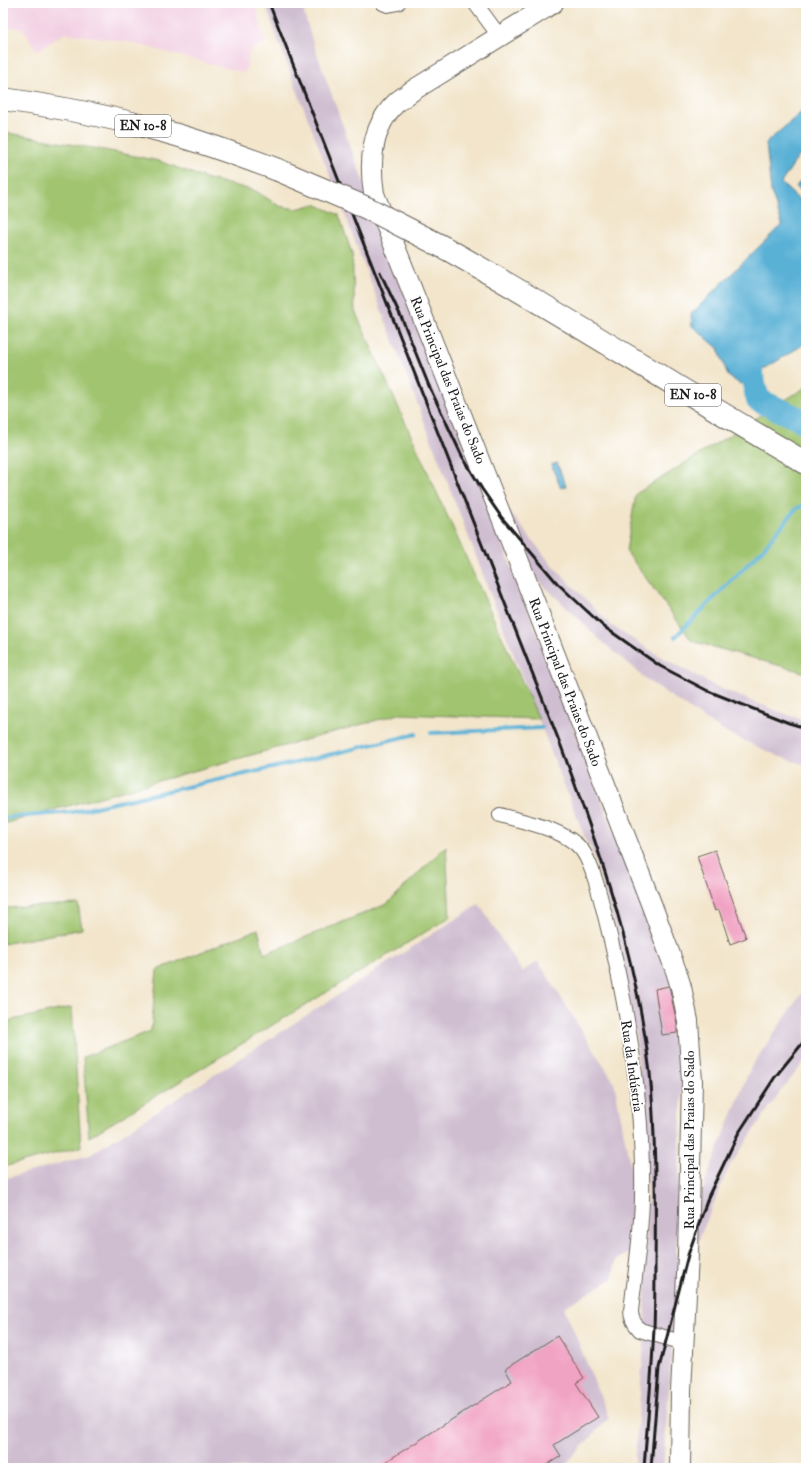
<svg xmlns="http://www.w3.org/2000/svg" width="809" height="1471" font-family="'IM FELL Double Pica',serif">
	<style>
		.built { fill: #f2cfe2 }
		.industrial { fill: #cfbdd0 }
		.green { fill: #a0c46f; stroke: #5e7046 }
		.water { fill: #5ab1d6; stroke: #3b6679 }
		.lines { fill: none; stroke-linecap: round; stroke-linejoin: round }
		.stream { stroke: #5ab1d6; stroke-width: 4 }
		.river { stroke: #5ab1d6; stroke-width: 24 }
		.building { fill: #f1a3c3 }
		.street-casing { stroke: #676259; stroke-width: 16 }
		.secondary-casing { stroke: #676259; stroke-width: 22 }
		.primary-casing { stroke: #676259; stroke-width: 24 }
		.street { stroke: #fff; stroke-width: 14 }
		.secondary { stroke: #fff; stroke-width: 20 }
		.primary { stroke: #fff; stroke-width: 22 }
		.rail { stroke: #1c1c1c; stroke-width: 3 }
		.primary-bridge-casing { stroke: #676259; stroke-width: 24; stroke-linecap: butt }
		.primary-bridge { stroke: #fff; stroke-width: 22 }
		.labels { text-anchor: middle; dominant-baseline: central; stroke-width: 3.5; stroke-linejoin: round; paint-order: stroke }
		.shield { fill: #fff; stroke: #606060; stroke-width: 1 }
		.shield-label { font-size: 13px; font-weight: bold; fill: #1c1c1c }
		.street-label { font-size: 14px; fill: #1c1c1c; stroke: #fff }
	</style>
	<rect width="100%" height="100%" fill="#fff"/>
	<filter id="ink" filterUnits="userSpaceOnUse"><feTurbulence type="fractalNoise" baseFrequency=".025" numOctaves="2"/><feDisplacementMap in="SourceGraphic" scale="8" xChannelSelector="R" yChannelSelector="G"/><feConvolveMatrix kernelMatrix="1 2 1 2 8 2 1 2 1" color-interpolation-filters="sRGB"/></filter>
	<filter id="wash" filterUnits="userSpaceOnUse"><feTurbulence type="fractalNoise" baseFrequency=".012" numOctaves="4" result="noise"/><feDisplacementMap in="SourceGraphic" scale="16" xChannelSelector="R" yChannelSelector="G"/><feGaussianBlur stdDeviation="0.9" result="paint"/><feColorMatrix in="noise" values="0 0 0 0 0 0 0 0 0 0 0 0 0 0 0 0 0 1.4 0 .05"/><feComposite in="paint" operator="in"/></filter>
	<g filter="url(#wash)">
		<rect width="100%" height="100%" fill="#f2e5cb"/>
		<path class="built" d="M 3,3 L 255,3 L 265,43 L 250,50 L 245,73 L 128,42 L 65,33 L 37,51 L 23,29 L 3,26 Z"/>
		<g class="industrial">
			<path d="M 265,3 L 283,3 L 286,12 L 284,3 L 301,3 L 312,40 L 356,162 L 472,464 L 551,564 L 612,626 L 661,657 L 721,689 L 790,716 L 806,720 L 806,765 L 778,756 L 721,730 L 648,681 L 597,637 L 540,582 L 491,514 L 673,986 L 681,1041 L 682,1087 L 676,1261 L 711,1167 L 751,1067 L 806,987 L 806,1060 L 777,1096 L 729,1167 L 701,1234 L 674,1323 L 663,1468 L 634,1468 L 644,1344 L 648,1180 L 636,1035 L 624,967 L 615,927 L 591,847 L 587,843 L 548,744 L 282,51 Z"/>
			<path d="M 479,904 L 522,972 L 538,961 L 614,1082 L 634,1186 L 632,1251 L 616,1260 L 612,1279 L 564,1307 L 609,1418 L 562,1468 L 3,1468 L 3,1179 L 90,1155 Z"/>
		</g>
		<g class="green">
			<path d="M 3,132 L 115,152 L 159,161 L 205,178 L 256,191 L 279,206 L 296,209 L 315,204 L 339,215 L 352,254 L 355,311 L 539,719 L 399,714 L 3,824 Z"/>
			<path d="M 806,387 L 806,673 L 692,641 L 626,551 L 636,494 Z"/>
			<path d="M 446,846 L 450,917 L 89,1137 L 83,1057 L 151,1031 L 157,970 L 258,929 L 264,954 L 387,904 Z"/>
			<path d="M 78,904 L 82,929 L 3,944 L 3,908 Z"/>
			<path d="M 72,1007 L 81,1147 L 3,1167 L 3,1022 Z"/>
		</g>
		<g class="water">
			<path d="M 806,108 L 806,152 L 798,157 L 781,183 L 806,206 L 806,343 L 740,384 L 728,376 L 718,348 L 692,326 L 691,314 L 782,224 L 771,192 L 766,143 Z"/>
			<path d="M 806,173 L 806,194 L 796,187 Z"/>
			<path d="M 557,463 L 566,486 L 561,488 L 551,465 Z"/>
		</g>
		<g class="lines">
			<g class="stream">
				<path d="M 675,637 L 761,551 L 796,509 L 806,504"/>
				<path d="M 431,733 L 542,728"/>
				<path d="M 3,818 L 73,812 L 299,762 L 416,734"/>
			</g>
			<path class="river" d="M 752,376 L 758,400 L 806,422"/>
		</g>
		<g id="blocks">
			<g class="building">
				<path d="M 715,850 L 746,938 L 730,944 L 719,910 L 715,911 L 697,856 Z"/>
				<path d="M 669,986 L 677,1023 L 677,1033 L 662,1035 L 655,989 Z"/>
				<path d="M 557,1336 L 584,1378 L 576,1383 L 598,1417 L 554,1445 L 561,1456 L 542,1468 L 376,1468 L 512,1381 L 505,1369 Z"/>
			</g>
		</g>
	</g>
	<g filter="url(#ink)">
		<use href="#blocks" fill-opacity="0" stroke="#676259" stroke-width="1"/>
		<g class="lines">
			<defs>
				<g id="street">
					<path d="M 383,3 L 388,5 L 398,3"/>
					<path d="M 475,3 L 500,37"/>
					<path d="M 500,815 C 525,822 565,829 582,850 C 595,868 604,913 610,936 C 630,1022 644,1111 642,1199 C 641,1237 635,1274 631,1311 C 631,1319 634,1324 640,1330 L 684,1343"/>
				</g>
				<path id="secondary" d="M 553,3 L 412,91 C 407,95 402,98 397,102 C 371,126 369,161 374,194 L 502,518 L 652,906 L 676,971 L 681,987 L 688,1021 L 692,1081 L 688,1255 L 681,1391 L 680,1468"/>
				<g id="primary">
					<path d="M 3,99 C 51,106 100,114 147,127 C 192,138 235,154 278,170"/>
					<path d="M 445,248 C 567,316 684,393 806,463"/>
				</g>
			</defs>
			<use href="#street" class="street-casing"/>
			<use href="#secondary" class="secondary-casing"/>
			<use href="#primary" class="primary-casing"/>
			<use href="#street" class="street"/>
			<use href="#secondary" class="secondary"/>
			<use href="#primary" class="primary"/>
			<g class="rail">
				<path d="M 269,3 L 561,746 C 601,854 637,958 650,1073 C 656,1137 656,1201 655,1265 C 655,1292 655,1319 653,1346 C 651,1387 647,1427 644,1468"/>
				<path d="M 380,272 L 403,321 L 429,386 L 462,456 L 482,489 L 502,518 L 557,583 L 603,626 L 660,666 L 708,691 L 789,723 L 806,728"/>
				<path d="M 651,1468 L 659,1368 L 688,1255 L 709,1195 L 738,1134 L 775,1077 L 806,1039"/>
			</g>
			<defs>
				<path id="primary-bridge" d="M 278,170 L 367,208 L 445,248"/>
			</defs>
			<use href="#primary-bridge" class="primary-bridge-casing"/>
			<use href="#primary-bridge" class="primary-bridge"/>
		</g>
	</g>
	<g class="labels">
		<g class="shield">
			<rect x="115" y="115" width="56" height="22" rx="3"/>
			<rect x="665" y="384" width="56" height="22" rx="3"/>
		</g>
		<g class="shield-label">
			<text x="143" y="126">EN 10-8</text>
			<text x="693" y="395">EN 10-8</text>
		</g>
		<g class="street-label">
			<text transform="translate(448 380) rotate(68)">Rua Principal das Praias do Sado</text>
			<text transform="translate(565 682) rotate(69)">Rua Principal das Praias do Sado</text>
			<text transform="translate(632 1066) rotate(82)">Rua da Indústria</text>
			<text transform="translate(689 1140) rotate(-90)">Rua Principal das Praias do Sado</text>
		</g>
	</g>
	<rect width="809" height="1471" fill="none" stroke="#fff" stroke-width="16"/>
</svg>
